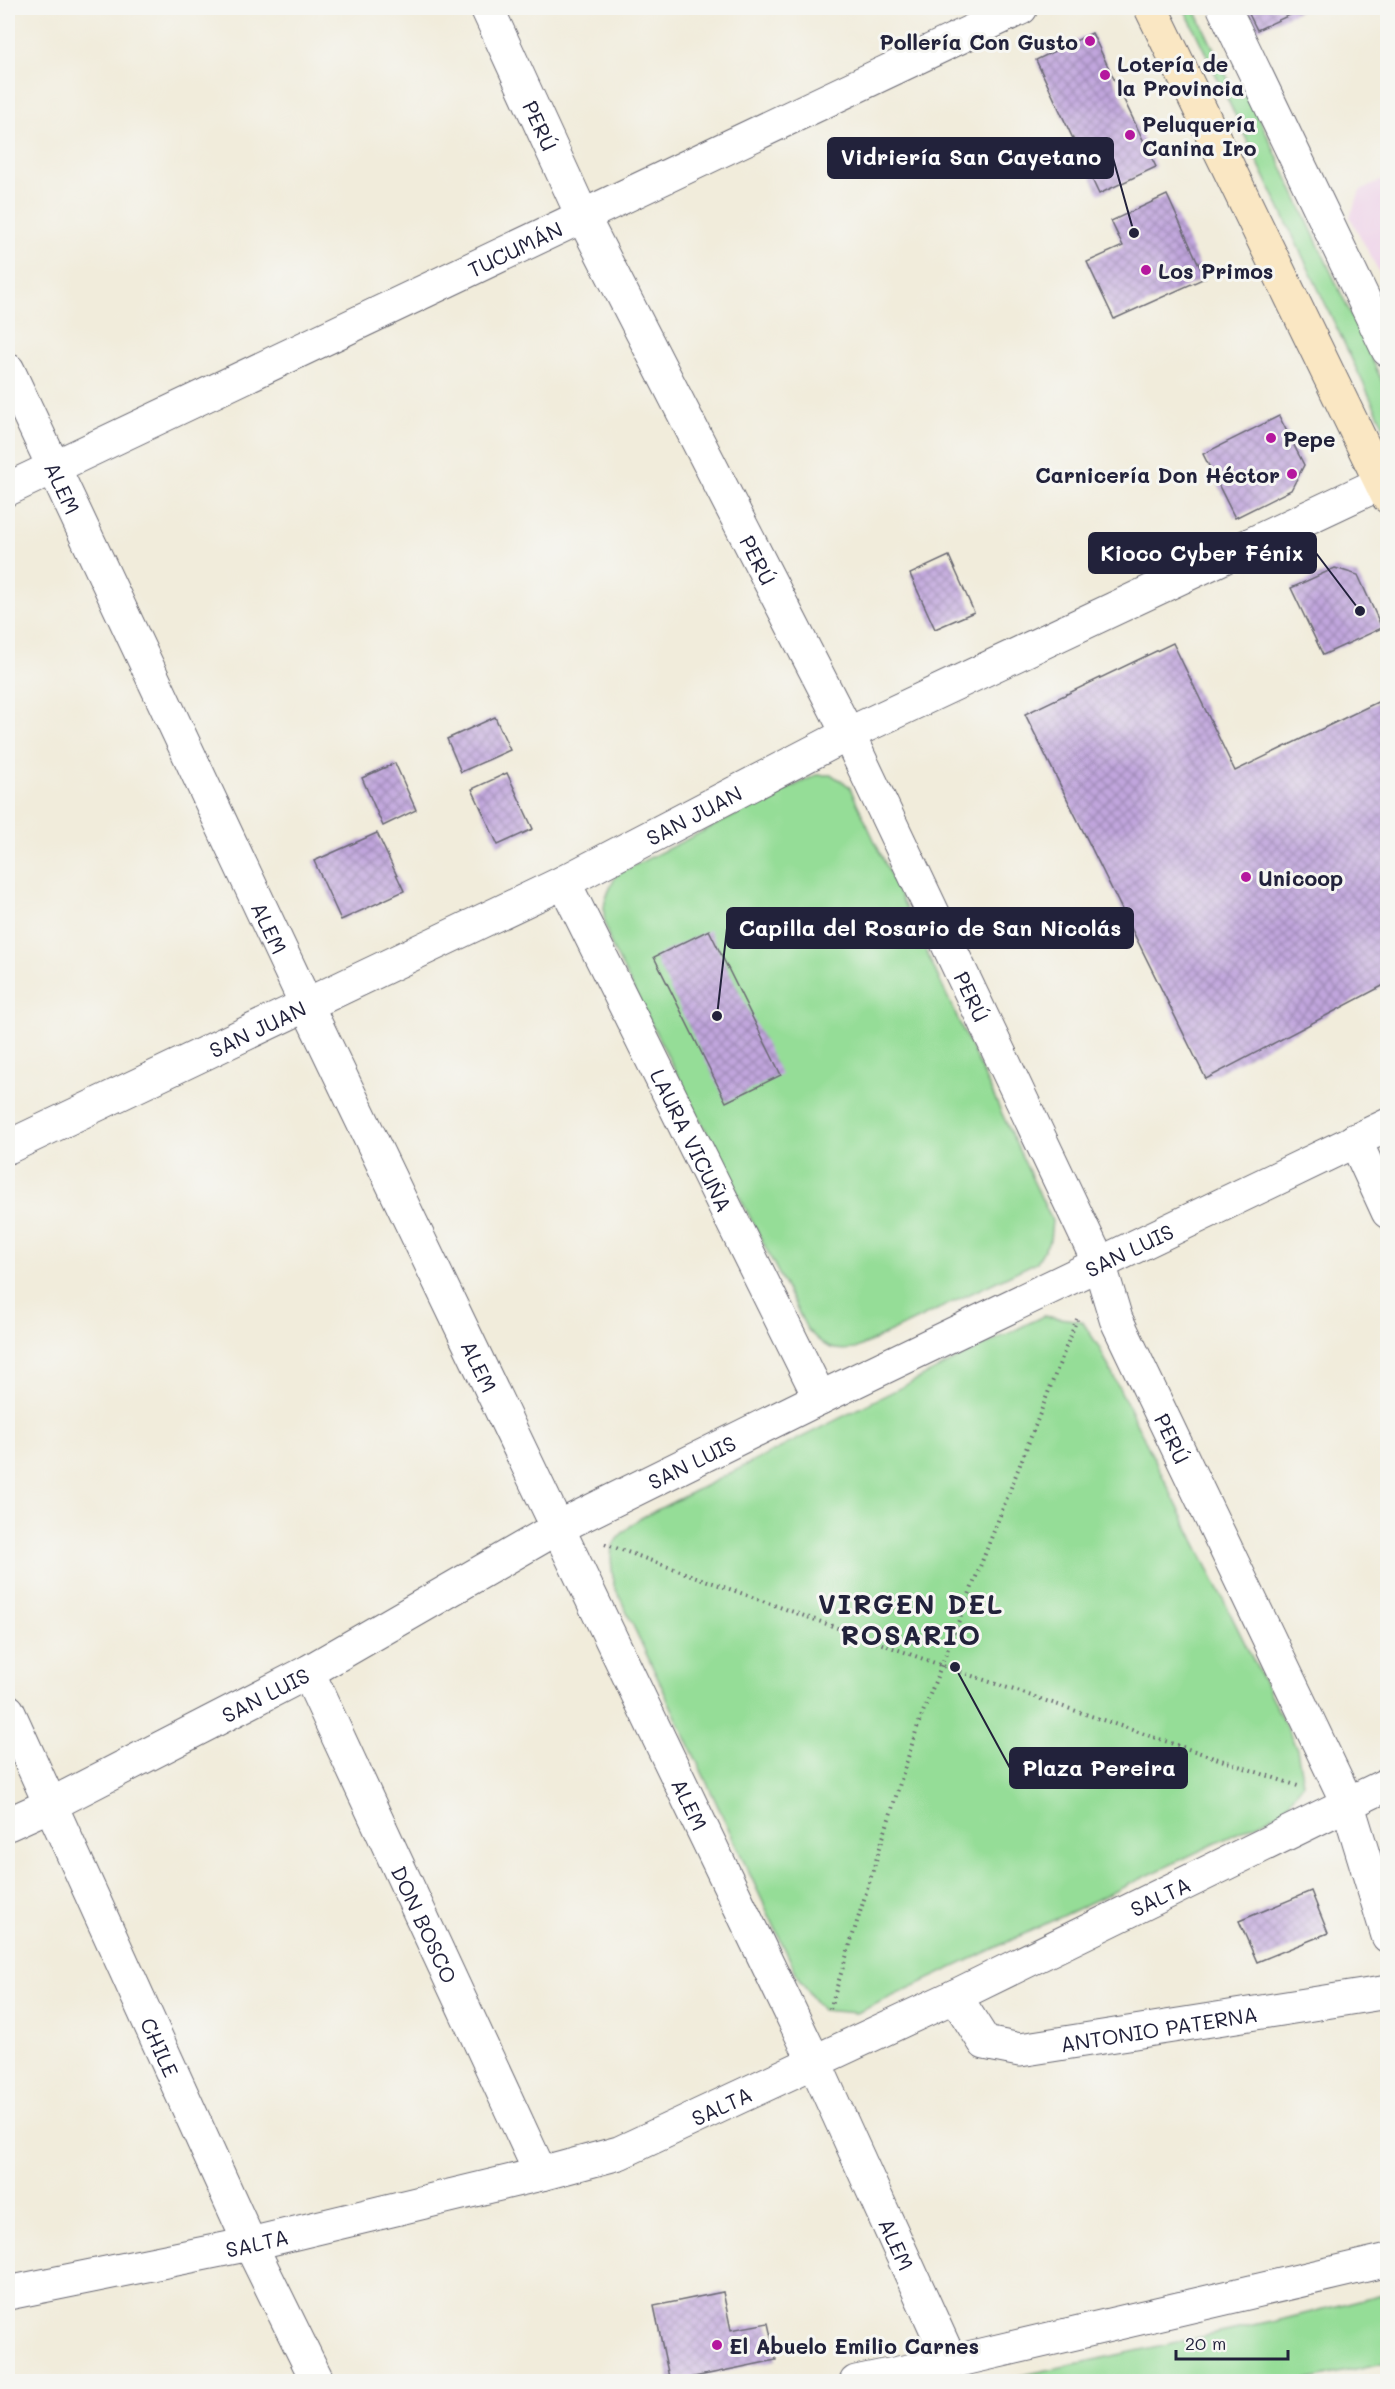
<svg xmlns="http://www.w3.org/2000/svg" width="1395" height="2389" font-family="Mali,sans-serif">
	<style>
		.built { fill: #eed0e8 }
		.green { fill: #95dd97; stroke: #5c8069; stroke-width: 1.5 }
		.building { fill: url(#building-cross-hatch) }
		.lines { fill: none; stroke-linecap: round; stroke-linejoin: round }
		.street-casing { stroke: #6a6973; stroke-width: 35 }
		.secondary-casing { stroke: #6a6973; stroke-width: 35 }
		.path { stroke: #6a6973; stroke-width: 4; stroke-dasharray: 1.5 4.5; stroke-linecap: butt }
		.street { stroke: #fff; stroke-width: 33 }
		.secondary { stroke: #fae7c3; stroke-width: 33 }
		.poi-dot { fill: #b5179e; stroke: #f6f6f2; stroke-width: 2 }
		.labels { text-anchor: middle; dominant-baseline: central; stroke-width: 6; stroke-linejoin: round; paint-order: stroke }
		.poi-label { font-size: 21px; font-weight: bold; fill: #22223b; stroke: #f6f6f2; text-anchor: start }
		.street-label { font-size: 21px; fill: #22223b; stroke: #f6f6f2 }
		.district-label { font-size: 27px; font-weight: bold; letter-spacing: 1.5px; fill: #22223b; stroke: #f6f6f2 }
		.leader { fill: none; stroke: #22223b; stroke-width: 2 }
		.callout-dot { fill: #22223b; stroke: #f6f6f2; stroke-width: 2 }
		.callout { fill: #22223b; stroke: #22223b; stroke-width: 2 }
		.callout-label { font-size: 22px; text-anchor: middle; font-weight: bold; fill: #fff }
	</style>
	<defs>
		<pattern id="building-cross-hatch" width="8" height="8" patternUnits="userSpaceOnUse" patternTransform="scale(1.5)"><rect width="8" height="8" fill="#c1a6dd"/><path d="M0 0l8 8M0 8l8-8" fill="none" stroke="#9c87b4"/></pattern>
	</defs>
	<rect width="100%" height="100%" fill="#f6f6f2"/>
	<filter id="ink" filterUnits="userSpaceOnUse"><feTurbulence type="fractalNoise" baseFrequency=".0167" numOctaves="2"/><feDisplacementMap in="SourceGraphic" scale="12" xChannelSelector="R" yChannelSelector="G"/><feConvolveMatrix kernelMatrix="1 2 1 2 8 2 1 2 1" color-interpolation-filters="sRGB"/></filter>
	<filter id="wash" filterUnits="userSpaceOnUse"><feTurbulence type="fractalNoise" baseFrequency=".008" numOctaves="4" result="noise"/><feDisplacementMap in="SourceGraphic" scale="24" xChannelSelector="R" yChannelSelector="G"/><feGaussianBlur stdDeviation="1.35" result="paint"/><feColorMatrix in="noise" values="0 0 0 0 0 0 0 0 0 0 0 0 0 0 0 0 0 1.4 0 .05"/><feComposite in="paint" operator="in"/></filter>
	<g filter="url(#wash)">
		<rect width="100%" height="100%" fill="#f1ecdb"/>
		<path class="built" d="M 1387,178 L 1387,287 L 1350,217 L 1360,191 Z"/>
		<g class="green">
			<path d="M 1184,8 L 1194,8 L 1232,87 L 1246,90 L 1387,392 L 1387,433 Z"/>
			<path d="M 816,775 L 832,775 L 849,786 L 1052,1221 L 1050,1240 L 1037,1262 L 855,1349 C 830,1352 824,1347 807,1329 L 611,945 C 600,911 601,905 617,874 Z"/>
			<path d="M 1043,1316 L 1082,1321 L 1099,1347 L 1297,1749 L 1303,1783 L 1282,1812 L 857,2013 L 822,2010 L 800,1981 L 614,1585 C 609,1545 607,1545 639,1519 Z"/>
			<path d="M 1387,2293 L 1387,2362 L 1299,2382 L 996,2381 L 1276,2321 Z"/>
		</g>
		<g id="blocks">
			<g class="building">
				<path d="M 1246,8 L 1305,8 L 1257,30 Z"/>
				<path d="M 1092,33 L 1156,167 L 1099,194 L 1036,60 Z"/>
				<path d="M 1167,195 L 1205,278 L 1114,319 L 1087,262 L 1123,246 L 1111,221 Z"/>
				<path d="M 1279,416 L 1304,465 L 1291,490 L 1235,518 L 1203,454 Z"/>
				<path d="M 949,556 L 974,612 L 935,629 L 910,574 Z"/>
				<path d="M 1335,568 L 1358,575 L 1382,628 L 1323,655 L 1291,588 Z"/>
				<path d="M 1173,643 L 1235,771 L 1388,697 L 1388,983 L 1206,1079 L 1025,714 Z"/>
				<path d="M 495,717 L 510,750 L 461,772 L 447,739 Z"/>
				<path d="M 395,763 L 416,810 L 383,826 L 362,778 Z"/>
				<path d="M 507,773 L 533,829 L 498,845 L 472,789 Z"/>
				<path d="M 377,833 L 404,891 L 341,920 L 314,861 Z"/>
				<path d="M 709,930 L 781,1075 L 726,1102 L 654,957 Z"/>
				<path d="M 1311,1891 L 1328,1933 L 1257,1962 L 1239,1921 Z"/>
				<path d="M 723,2292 L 731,2330 L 768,2323 L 776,2360 L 670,2382 L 654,2306 Z"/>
			</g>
		</g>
	</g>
	<g filter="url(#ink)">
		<use href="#blocks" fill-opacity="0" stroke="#6a6973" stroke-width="1.5"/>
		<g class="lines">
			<defs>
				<g id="street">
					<path id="s1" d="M 487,8 L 583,217 L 848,734 L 1099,1263 L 1116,1319 L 1347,1802 L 1388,1936"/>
					<path d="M 1224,8 L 1388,350"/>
					<path id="s2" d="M 8,370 L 307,1006 L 814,2061 L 951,2362"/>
					<path id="s3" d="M 8,489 L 1021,8"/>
					<path id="s4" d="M 564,882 L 820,1398"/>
					<path d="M 1355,1140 L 1388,1212"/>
					<path id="s5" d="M 8,1147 L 564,882 L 848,734 L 1381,483"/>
					<path id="s6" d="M 308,1672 L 541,2174"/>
					<path id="s7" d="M 8,1711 L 250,2244 L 318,2382"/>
					<path id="s8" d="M 8,1824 L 52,1804 L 308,1672 L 559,1527 L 820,1398 L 1388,1125"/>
					<path id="s9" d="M 955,1996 L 985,2043 L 1020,2050 L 1388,1992"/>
					<path id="s10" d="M 8,2293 L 250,2244 L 541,2174 L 619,2153 L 955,1996 L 1388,1784"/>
					<path d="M 856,2382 L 951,2362 L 1388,2260"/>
				</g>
				<path id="secondary" d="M 1151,8 L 1388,497"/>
			</defs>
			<use href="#street" class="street-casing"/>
			<use href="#secondary" class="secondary-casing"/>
			<g class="path">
				<path d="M 605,1544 L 943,1666 L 1301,1787"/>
				<path d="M 830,2009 L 918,1725 L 1077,1319"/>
			</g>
			<use href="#street" class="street"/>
			<use href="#secondary" class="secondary"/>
		</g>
	</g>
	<g class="poi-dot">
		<circle cx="1090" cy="41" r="6"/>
		<circle cx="1105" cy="75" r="6"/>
		<circle cx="1130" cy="135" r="6"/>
		<circle cx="1146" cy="270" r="6"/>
		<circle cx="1271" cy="438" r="6"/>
		<circle cx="1292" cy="474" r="6"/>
		<circle cx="1246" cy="877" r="6"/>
		<circle cx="717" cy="2345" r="6"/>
	</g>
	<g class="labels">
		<g class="poi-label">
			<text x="1078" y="41" text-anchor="end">Pollería Con Gusto</text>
			<text x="1117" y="63">Lotería de<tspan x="1117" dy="24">la Provincia</tspan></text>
			<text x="1142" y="123">Peluquería<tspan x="1142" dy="24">Canina Iro</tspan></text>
			<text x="1158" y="270">Los Primos</text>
			<text x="1283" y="438">Pepe</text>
			<text x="1280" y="474" text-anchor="end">Carnicería Don Héctor</text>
			<text x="1258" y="877">Unicoop</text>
			<text x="729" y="2345">El Abuelo Emilio Carnes</text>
		</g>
		<g class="street-label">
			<text stroke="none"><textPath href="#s1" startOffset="129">PERÚ</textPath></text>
			<text stroke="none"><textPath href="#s3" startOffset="561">TUCUMÁN</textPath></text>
			<text stroke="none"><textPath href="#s2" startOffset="130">ALEM</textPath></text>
			<text stroke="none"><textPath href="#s1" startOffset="615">PERÚ</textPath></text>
			<text stroke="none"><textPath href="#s5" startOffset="762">SAN JUAN</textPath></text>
			<text stroke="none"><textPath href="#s2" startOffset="616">ALEM</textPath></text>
			<text stroke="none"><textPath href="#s1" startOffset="1101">PERÚ</textPath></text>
			<text stroke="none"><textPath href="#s5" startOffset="276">SAN JUAN</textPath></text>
			<text stroke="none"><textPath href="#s4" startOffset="288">LAURA VICUÑA</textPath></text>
			<text stroke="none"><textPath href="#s8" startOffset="1260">SAN LUIS</textPath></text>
			<text stroke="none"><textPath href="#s2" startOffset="1102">ALEM</textPath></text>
			<text stroke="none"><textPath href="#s1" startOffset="1587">PERÚ</textPath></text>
			<text stroke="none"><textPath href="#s8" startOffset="774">SAN LUIS</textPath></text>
			<text stroke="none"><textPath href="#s8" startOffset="288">SAN LUIS</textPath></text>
			<text stroke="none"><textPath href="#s2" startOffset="1588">ALEM</textPath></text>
			<text stroke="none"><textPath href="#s10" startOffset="1226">SALTA</textPath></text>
			<text stroke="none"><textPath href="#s6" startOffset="278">DON BOSCO</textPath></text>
			<text stroke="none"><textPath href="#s9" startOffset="232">ANTONIO PATERNA</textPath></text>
			<text stroke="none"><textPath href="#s7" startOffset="369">CHILE</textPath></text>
			<text stroke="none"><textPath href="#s10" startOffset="740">SALTA</textPath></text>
			<text stroke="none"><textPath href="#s10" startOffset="254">SALTA</textPath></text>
			<text stroke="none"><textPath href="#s2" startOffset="2074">ALEM</textPath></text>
		</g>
		<g class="district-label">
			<text x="911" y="1603">VIRGEN DEL<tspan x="911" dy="31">ROSARIO</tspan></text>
		</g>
	</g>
	<path class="leader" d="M1134 233L1113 158M1360 611L1316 553M717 1016L727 928M955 1667L1010 1768"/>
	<g class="callout-dot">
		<circle cx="1134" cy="233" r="6"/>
		<circle cx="1360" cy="611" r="6"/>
		<circle cx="717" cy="1016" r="6"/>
		<circle cx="955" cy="1667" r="6"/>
	</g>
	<g class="callout">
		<rect x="828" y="138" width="285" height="40" rx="6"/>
		<rect x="1089" y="533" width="227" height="40" rx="6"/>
		<rect x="727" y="908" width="406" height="40" rx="6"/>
		<rect x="1010" y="1748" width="177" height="40" rx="6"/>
	</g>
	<g class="callout-label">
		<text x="971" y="165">Vidriería San Cayetano</text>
		<text x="1202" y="561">Kioco Cyber Fénix</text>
		<text x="930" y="936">Capilla del Rosario de San Nicolás</text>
		<text x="1099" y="1776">Plaza Pereira</text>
	</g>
	<rect width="1395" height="2389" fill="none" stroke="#f6f6f2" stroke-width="30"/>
	<path d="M1176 2350v9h112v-9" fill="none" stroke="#22223b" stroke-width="3"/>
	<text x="1185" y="2350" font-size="18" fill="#22223b" stroke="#f6f6f2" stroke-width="4.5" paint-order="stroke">20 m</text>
</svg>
